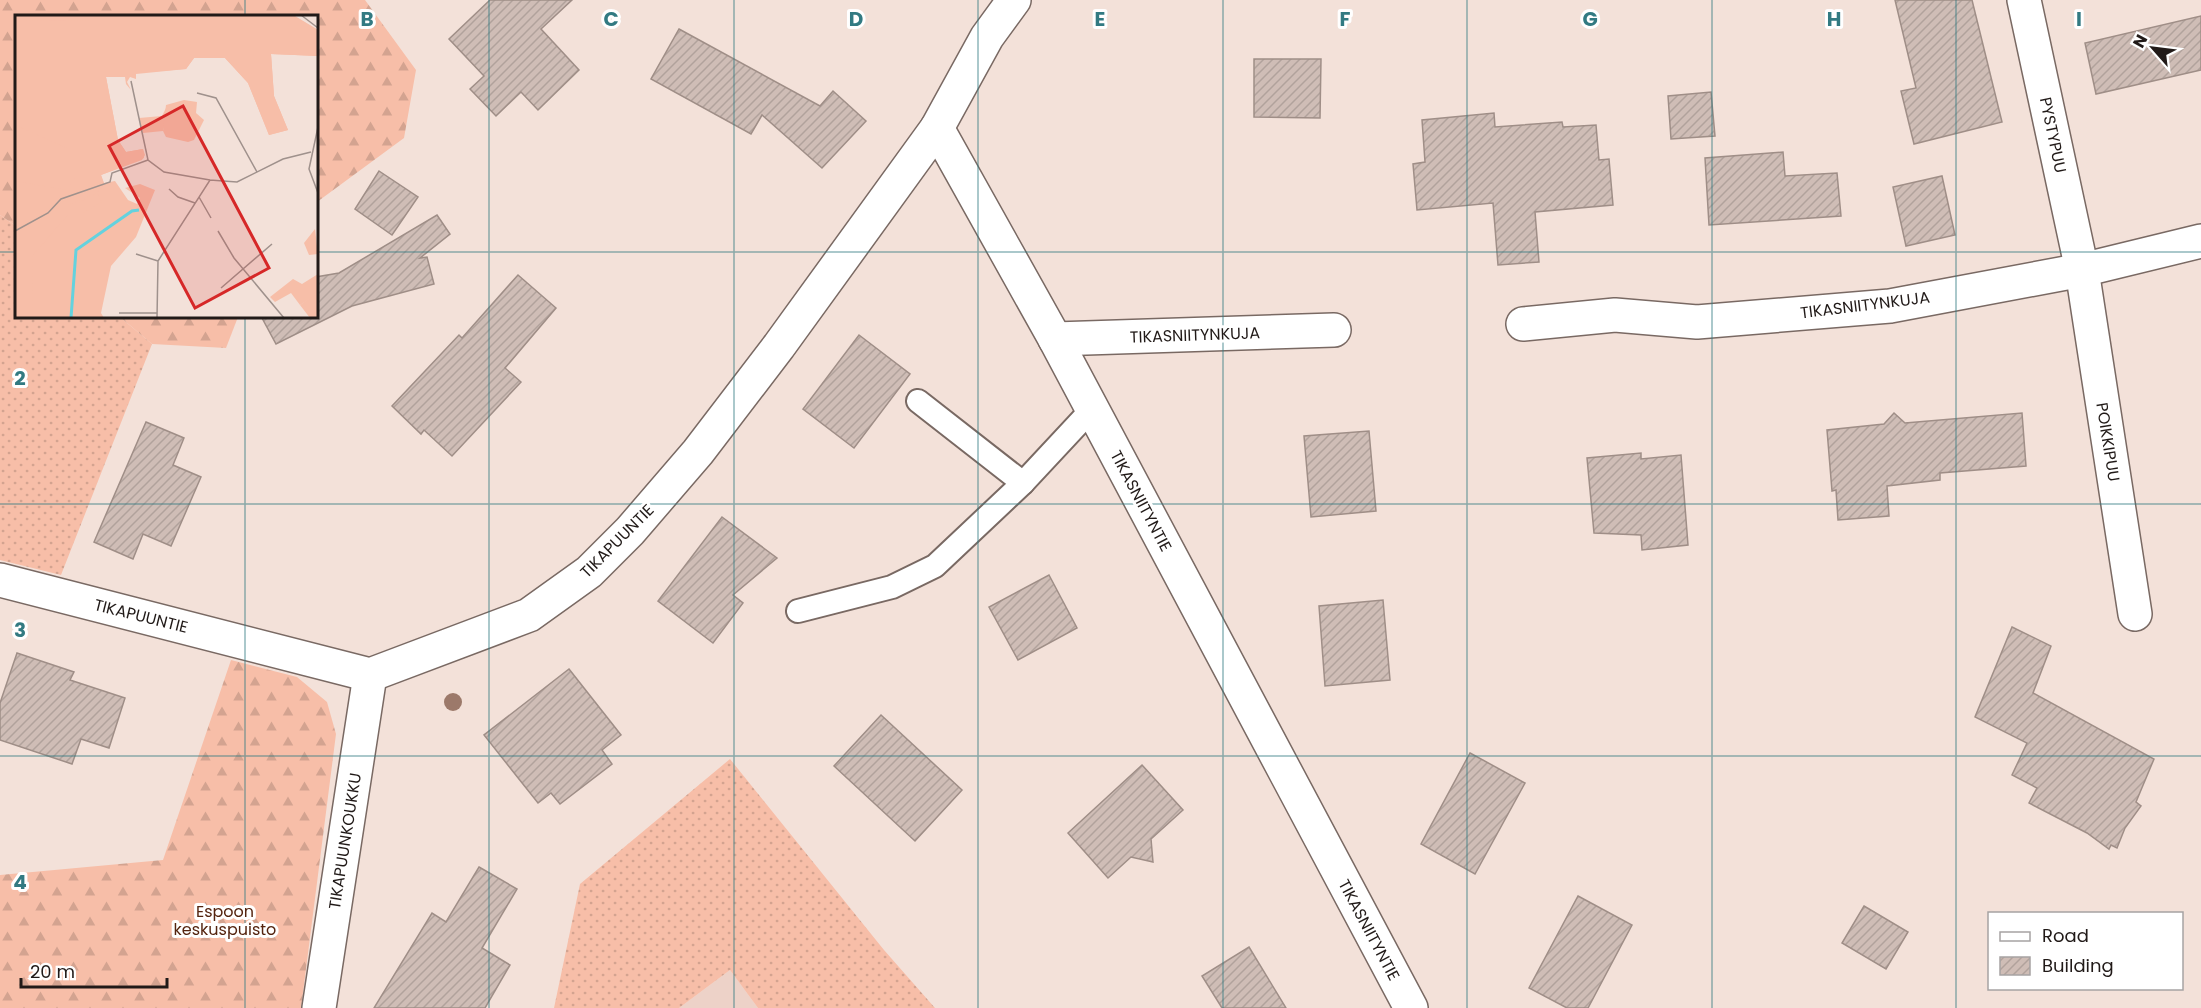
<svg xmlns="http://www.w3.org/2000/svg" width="2201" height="1008" font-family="Poppins,sans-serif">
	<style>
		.built { fill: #edd2c8 }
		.grass { fill: url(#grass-dots) }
		.forest { fill: url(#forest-firs) }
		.building { fill: url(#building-hatch); stroke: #9f8e87; stroke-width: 1.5 }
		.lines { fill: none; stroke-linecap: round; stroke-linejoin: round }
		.service-casing { stroke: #796963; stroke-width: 26 }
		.minor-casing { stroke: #796963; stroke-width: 36 }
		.service { stroke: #fff; stroke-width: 22 }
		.minor { stroke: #fff; stroke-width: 33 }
		.tree { fill: #9c796a }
		.grid { fill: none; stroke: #327a82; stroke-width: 1.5; stroke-opacity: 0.55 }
		.labels { text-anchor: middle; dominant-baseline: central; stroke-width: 6; stroke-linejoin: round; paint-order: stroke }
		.street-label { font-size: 16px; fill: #211a18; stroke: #fff }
		.park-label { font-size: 16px; fill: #54240f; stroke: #fff }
		.inset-river { fill: none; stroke: #64d2de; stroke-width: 3 }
		.inset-road { fill: none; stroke: #9f918c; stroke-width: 1.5 }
		.view { fill: #d62828; fill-opacity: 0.15; stroke: #d62828; stroke-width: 3 }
		.inset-edge { fill: none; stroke: #211a18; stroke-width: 3 }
		.grid-label { font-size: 20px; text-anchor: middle; font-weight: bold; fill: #327a82; stroke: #fff; stroke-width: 6; stroke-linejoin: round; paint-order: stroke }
	</style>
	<defs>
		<pattern id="grass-dots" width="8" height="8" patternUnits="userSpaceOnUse" patternTransform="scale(1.5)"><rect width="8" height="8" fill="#f7bea8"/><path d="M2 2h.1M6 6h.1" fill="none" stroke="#d3a390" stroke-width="1.8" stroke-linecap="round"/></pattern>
		<pattern id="forest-firs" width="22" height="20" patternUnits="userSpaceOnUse" patternTransform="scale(1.5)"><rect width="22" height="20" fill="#f7bea8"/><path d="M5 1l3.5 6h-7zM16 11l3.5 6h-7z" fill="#d3a390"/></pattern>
		<pattern id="building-hatch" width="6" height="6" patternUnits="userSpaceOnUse" patternTransform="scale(1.5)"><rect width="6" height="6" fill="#cfbdb6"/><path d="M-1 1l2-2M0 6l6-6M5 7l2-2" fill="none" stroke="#b1a29c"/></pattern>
	</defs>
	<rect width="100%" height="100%" fill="#f3e1d9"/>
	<path class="built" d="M 730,970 L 758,1008 L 679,1008 Z"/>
	<g class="grass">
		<path d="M 0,215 L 16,226 L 16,316 L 120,317 L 152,344 L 61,575 L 0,560 Z"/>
		<path d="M 730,759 L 884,950 L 935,1008 L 758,1008 L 730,970 L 679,1008 L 554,1008 L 580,884 Z"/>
	</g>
	<g class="forest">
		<path d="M 0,0 L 365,0 L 416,70 L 404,138 L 317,202 L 316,16 L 16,16 L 16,226 L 0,215 Z"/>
		<path d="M 120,317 L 238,317 L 226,348 L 152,344 Z"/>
		<path d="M 231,660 L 297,677 L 327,702 L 336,734 L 301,1008 L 0,1008 L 0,875 L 163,860 Z"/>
	</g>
	<g class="building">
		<path d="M 490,0 L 572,0 L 541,29 L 579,70 L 538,110 L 521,92 L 496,116 L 470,89 L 484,76 L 449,39 Z"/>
		<path d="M 1895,0 L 1972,0 L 2002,122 L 1914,144 L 1901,91 L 1916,88 Z"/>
		<path d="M 2201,16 L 2201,70 L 2096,94 L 2085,43 Z"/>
		<path d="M 679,29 L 820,106 L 833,91 L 866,121 L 822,168 L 762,115 L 751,134 L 651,79 Z"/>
		<path d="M 1254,59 L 1321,59 L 1320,118 L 1254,117 Z"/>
		<path d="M 1711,92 L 1715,136 L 1671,139 L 1668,96 Z"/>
		<path d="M 1494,113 L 1495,127 L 1562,122 L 1563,127 L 1596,125 L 1599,160 L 1609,159 L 1613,205 L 1535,212 L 1539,262 L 1498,265 L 1493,203 L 1417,210 L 1413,164 L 1425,162 L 1422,120 Z"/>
		<path d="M 1783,152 L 1785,176 L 1837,173 L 1841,216 L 1709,225 L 1705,158 Z"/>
		<path d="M 379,171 L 418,197 L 392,235 L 355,209 Z"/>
		<path d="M 1942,176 L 1955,235 L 1906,246 L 1893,187 Z"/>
		<path d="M 437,215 L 450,234 L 420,258 L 427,257 L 434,284 L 352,306 L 276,344 L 262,318 L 316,316 L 316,277 L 339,273 Z"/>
		<path d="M 518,275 L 556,308 L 505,368 L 521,382 L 452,456 L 424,430 L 421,434 L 392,406 L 459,335 L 462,338 Z"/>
		<path d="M 859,335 L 910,374 L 854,448 L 803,409 Z"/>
		<path d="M 1894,413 L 1905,423 L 2022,413 L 2026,466 L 1940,473 L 1940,480 L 1887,486 L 1889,516 L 1838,520 L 1836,490 L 1832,491 L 1827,430 L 1884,424 Z"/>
		<path d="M 146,422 L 184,438 L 173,465 L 201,477 L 171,546 L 143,534 L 133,559 L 94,542 Z"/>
		<path d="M 1369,431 L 1376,511 L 1311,517 L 1304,436 Z"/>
		<path d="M 1641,453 L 1641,459 L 1681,455 L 1688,545 L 1642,550 L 1641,535 L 1594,533 L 1587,458 Z"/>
		<path d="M 722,517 L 777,558 L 733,595 L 743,603 L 713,643 L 658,601 Z"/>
		<path d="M 1049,575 L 1077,628 L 1018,660 L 989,607 Z"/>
		<path d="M 1383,600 L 1390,680 L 1325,686 L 1319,606 Z"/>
		<path d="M 2012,627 L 2051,646 L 2033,693 L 2154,759 L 2136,802 L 2141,806 L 2125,828 L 2117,848 L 2111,845 L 2109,849 L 2087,833 L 2029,803 L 2037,788 L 2012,775 L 2027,743 L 1975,717 Z"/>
		<path d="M 17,653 L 74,672 L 70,680 L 125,698 L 109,748 L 81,739 L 72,764 L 0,740 L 0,703 Z"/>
		<path d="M 569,669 L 621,735 L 602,750 L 612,764 L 560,804 L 551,793 L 538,803 L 484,735 Z"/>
		<path d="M 881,715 L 962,790 L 915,841 L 834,766 Z"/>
		<path d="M 1470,753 L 1525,783 L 1475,874 L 1421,844 Z"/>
		<path d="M 1142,765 L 1183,810 L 1151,839 L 1153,862 L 1131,857 L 1108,878 L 1068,833 Z"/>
		<path d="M 479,867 L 517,889 L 482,948 L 510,965 L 485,1008 L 374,1008 L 432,913 L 446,922 Z"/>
		<path d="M 1578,896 L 1632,925 L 1588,1008 L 1567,1008 L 1529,988 Z"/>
		<path d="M 1864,906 L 1908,932 L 1886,969 L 1842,943 Z"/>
		<path d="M 1249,947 L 1286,1008 L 1222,1008 L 1202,976 Z"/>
	</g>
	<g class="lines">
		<defs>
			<g id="service">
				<path d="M 918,401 L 1023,483"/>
				<path d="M 798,611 L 892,587 L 935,566 L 1023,483 L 1092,409"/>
			</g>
			<g id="minor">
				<path d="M 1014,0 L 987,37 L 937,128 L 1055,339 L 1411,1008"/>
				<path d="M 2024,0 L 2082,270 L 2135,614"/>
				<path d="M 1523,324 L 1615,315 L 1697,322 L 1890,306 L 2082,270 L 2201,241"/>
				<path d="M 1055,339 L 1334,330"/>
				<path d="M 0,580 L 370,675 L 529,615 L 589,572 L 630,531 L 698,452 L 779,346 L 937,128"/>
				<path d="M 319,1008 L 370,675"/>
			</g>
		</defs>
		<use href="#service" class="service-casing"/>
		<use href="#minor" class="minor-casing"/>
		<use href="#service" class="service"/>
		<use href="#minor" class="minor"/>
	</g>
	<circle class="tree" cx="453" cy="702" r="9"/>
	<path class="grid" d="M 245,0 L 245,16M 489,0 L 489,1008M 734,0 L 734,1008M 978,0 L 978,1008M 1223,0 L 1223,1008M 1467,0 L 1467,1008M 1712,0 L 1712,1008M 1956,0 L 1956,1008M 0,252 L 16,252M 316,252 L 2201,252M 245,316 L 245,1008M 0,504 L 2201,504M 0,756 L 2201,756"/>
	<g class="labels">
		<g class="street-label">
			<text transform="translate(2053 135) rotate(78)">PYSTYPUU</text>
			<text transform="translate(1865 305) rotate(-7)">TIKASNIITYNKUJA</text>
			<text transform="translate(1195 335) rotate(-2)">TIKASNIITYNKUJA</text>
			<text transform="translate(2108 442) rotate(81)">POIKKIPUU</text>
			<text transform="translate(1141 501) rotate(62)">TIKASNIITYNTIE</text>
			<text transform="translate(617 541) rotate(-45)">TIKAPUUNTIE</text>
			<text transform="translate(141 616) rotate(14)">TIKAPUUNTIE</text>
			<text transform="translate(345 841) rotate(-81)">TIKAPUUNKOUKKU</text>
			<text transform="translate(1369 930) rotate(62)">TIKASNIITYNTIE</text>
		</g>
		<g class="park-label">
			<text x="225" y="911">Espoon<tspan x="225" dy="18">keskuspuisto</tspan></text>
		</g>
	</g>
	<g transform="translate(15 15)">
		<rect width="303" height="303" fill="#f3e1d9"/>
		<path d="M 0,0 L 278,0 L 303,15 L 303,41 L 256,39 L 259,81 L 273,115 L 254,120 L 233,68 L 210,43 L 179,43 L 171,54 L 121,58 L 121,64 L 115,62 L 112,67 L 116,75 L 111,69 L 110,62 L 91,62 L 103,125 L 111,137 L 128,134 L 130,140 L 127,145 L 86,160 L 89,168 L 100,166 L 113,185 L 122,189 L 125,183 L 110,173 L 125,169 L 140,175 L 121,222 L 96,251 L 86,298 L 89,303 L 0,303 ZM 151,93 L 152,101 L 148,116 L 128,118 L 124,103 L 147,101 ZM 302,278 L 303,303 L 295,303 L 285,290 Z" fill="#f7bea8"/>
		<path d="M 0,0 L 278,0 L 303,15 L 303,41 L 256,39 L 259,81 L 273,115 L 254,120 L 233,68 L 210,43 L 179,43 L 171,54 L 91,62 L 103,125 L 111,137 L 128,134 L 129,143 L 86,160 L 89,169 L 82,178 L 53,190 L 53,200 L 17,241 L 18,303 L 3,303 L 0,301 ZM 169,85 L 182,87 L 181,98 L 189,105 L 179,125 L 173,127 L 151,122 L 148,116 L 151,90 ZM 300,214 L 303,239 L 294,240 L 289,228 ZM 303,259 L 303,279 L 285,290 L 276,278 L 260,287 L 255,282 L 278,264 L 287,269 Z" fill="#f7bea8"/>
		<path d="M 0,0 L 87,0 L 75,6 L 10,5 ZM 0,110 L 52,133 L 70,133 L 74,141 L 52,175 L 0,166 Z" fill="#f7bea8"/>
		<path d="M 82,178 L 87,187 L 68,198 L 63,188 Z" fill="#f7bea8"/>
		<path class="inset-river" d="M 56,303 L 61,235 L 117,196 L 124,195"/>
		<path class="inset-road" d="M 286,0 L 303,13M 116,66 L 133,145 L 149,157 L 195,165M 182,78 L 201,83 L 242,157M 303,112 L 294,154 L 303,178M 154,174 L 163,182 L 180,188M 184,182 L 196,203M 0,216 L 33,198 L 46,184 L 95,167 L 97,158 L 133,145M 203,216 L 219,243 L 269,303M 121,239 L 143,246M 206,273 L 257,229M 104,298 L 142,298M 142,303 L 143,246 L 195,165 L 222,167 L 268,144 L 296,137"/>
		<path class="view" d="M 168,91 L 254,253 L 180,293 L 94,131 Z"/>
		<rect width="303" height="303" class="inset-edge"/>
	</g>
	<g class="grid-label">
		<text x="367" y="26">B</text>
		<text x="611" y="26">C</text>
		<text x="856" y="26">D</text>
		<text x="1100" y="26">E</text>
		<text x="1345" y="26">F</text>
		<text x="1590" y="26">G</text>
		<text x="1834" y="26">H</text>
		<text x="2079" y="26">I</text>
		<text x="20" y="385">2</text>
		<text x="20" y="637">3</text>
		<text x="20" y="889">4</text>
	</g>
	<rect x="1988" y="912" width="195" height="78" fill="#ffffff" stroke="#a6a3a3" stroke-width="1.5"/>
	<rect x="2000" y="932" width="30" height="9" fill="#ffffff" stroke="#a6a3a3" stroke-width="1.5"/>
	<text x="2042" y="942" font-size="18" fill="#211a18">Road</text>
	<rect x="2000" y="957" width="30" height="18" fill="url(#building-hatch)" stroke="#a6a3a3" stroke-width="1.5"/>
	<text x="2042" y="972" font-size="18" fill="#211a18">Building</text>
	<g transform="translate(2153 48) rotate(298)" stroke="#ffffff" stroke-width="4.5" paint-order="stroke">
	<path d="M0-4.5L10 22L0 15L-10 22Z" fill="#211a18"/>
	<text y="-9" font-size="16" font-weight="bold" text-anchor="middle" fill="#211a18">N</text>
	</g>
	<path d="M21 978v9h146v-9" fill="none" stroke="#211a18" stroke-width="3"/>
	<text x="30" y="978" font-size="18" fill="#211a18" stroke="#ffffff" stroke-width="4.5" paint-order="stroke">20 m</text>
</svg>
